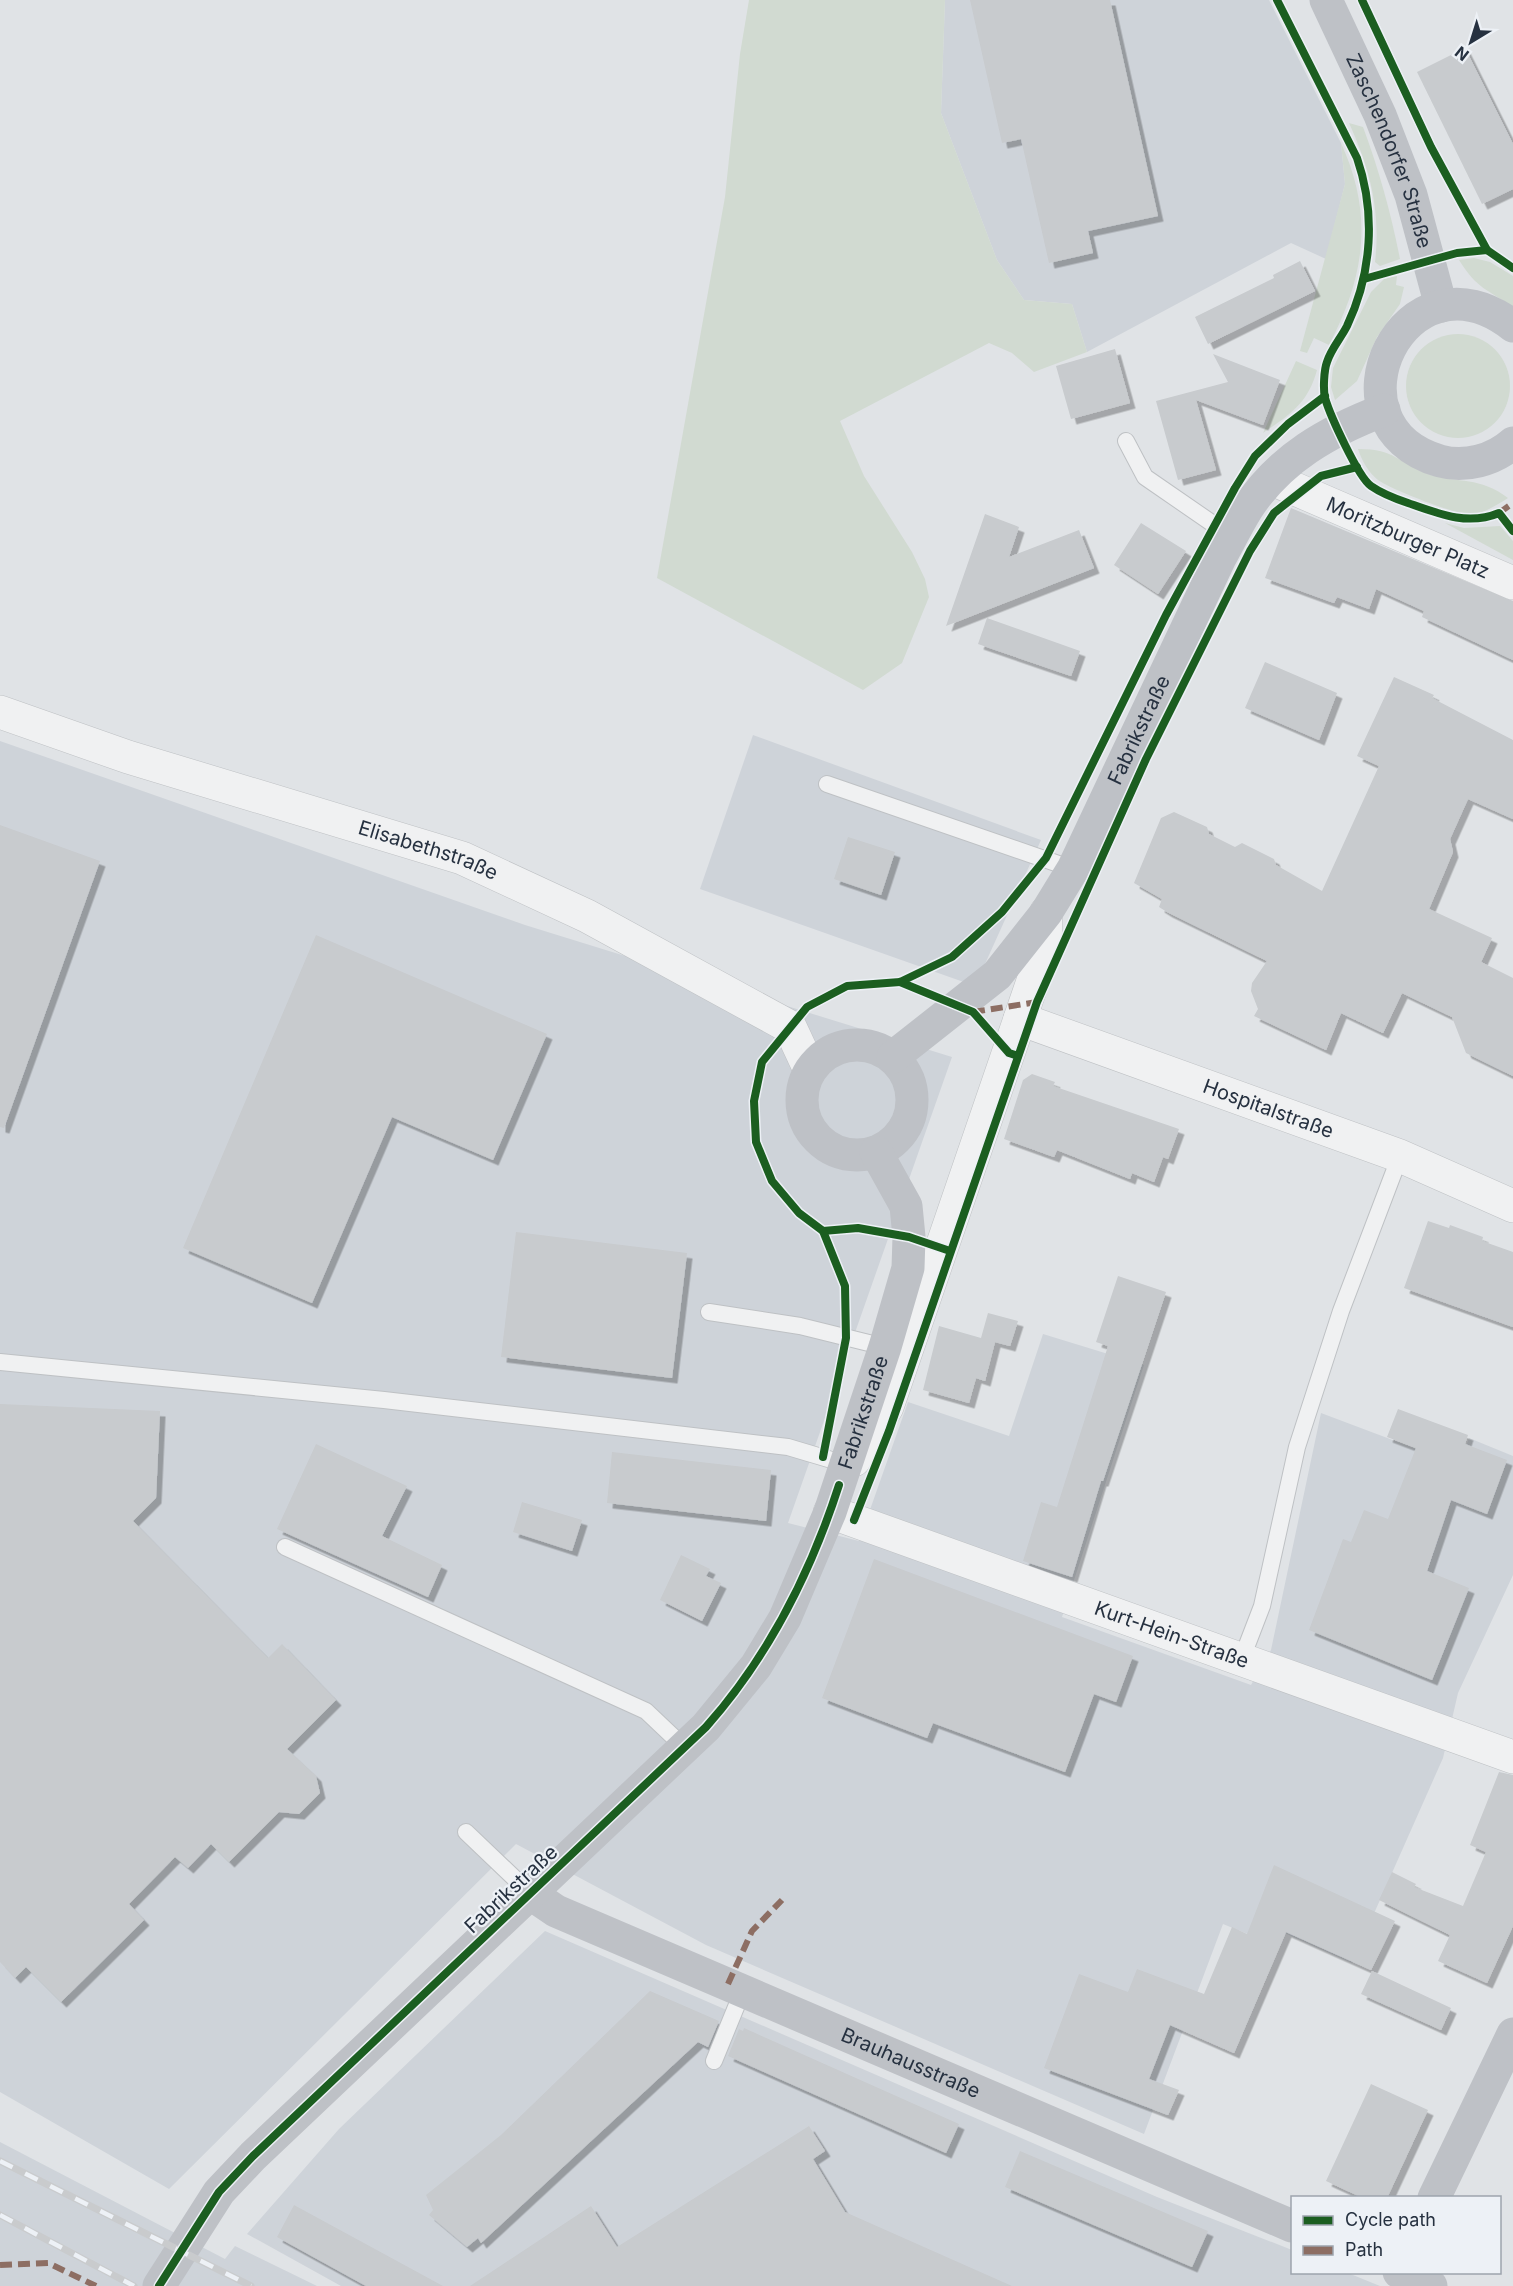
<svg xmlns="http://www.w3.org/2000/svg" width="1513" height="2286" font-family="Inter,sans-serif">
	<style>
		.built { fill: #ced3d9 }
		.green { fill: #d1dad1 }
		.building { fill: #c8cbce; filter: url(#shadow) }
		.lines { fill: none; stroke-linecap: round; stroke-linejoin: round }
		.lane-casing { stroke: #bec1c4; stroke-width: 18 }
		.street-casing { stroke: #bec1c4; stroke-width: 34 }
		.lane { stroke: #f0f1f2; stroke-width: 16 }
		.street { stroke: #f0f1f2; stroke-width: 33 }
		.secondary { stroke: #bec1c6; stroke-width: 33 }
		.rail-casing { stroke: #c9cbcd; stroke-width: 7 }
		.rail { stroke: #edf1f6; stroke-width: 4.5; stroke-dasharray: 14; stroke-linecap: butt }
		.quiet { stroke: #8d6e63; stroke-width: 6; stroke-dasharray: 12 6; stroke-linecap: butt }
		.cycleway-casing { stroke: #edf1f6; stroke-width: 11 }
		.cycleway { stroke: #1b5e20; stroke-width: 8 }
		.labels { text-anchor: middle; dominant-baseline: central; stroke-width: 4.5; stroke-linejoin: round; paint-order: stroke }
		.street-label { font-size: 20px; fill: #263140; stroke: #edf1f6 }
	</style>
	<defs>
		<filter id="shadow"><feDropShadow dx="5.5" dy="5.5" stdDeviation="0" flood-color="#0004"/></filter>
	</defs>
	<rect width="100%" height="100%" fill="#e0e3e6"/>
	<g class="built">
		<path d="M 945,0 L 1269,0 L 1341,143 L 1345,184 L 1326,259 L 1291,243 L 1087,352 L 1072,304 L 1024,300 L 997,260 L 941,113 Z"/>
		<path d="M 753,735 L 1041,840 L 975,986 L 700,889 Z"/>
		<path d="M 0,741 L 525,925 L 952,1057 L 788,1523 L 859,1541 L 908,1402 L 1009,1436 L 1043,1334 L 1144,1365 L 1062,1617 L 1251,1685 L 1271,1650 L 1321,1413 L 1459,1465 L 1469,1438 L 1513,1456 L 1513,1575 L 1458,1693 L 1443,1758 L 1352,1963 L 1257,1921 L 1250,1935 L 1223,1924 L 1144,2134 L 706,1945 L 516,1844 L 169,2189 L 0,2092 Z"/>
		<path d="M 545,1931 L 1157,2197 L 1292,2250 L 1292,2272 L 1348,2273 L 1380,2286 L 341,2286 L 247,2234 L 339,2129 Z"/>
		<path d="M 0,2142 L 225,2259 L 235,2246 L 317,2286 L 0,2286 Z"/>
	</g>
	<g class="green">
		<path d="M 749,0 L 945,0 L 941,113 L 997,260 L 1024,300 L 1072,304 L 1087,352 L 1034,372 L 1012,353 L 989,343 L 840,421 L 864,476 L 912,552 L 925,579 L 929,597 L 902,663 L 863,690 L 657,578 L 725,197 L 740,54 Z"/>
		<path d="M 1349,123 L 1363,127 C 1379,170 1391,213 1400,259 L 1380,266 L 1375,262 C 1381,211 1370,169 1349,123 Z"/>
		<path d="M 1341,143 C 1374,215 1365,276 1329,345 L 1314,338 L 1307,353 L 1300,351 L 1345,184 Z"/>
		<path d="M 1474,258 L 1490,262 L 1513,276 L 1513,307 C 1487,289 1477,289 1459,260 Z"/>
		<path d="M 1397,276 L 1396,285 L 1404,287 L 1400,304 L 1377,337 L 1357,381 L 1335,400 L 1331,387 L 1333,368 L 1371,292 L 1384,279 Z"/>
		<circle cx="1458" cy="386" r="52"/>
		<path d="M 1296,361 L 1317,370 C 1308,403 1291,414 1263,433 Z"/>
		<path d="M 1358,449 C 1396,449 1398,463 1428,474 C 1460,484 1479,476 1508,498 C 1495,506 1481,516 1465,514 C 1448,511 1392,490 1378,480 C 1368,472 1362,461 1358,449 Z"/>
		<path d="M 1445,523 L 1464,528 L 1500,526 L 1513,541 L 1513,560 Z"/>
	</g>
	<g class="building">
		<path d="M 970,0 L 1110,0 L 1158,216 L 1088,231 L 1093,253 L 1049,263 L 1021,139 L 1002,143 Z"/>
		<path d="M 1465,48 L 1513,144 L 1513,189 L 1482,204 L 1417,72 Z"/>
		<path d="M 1300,261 L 1315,291 L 1208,344 L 1195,317 L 1274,278 L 1273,275 Z"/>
		<path d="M 1115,349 L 1130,403 L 1071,419 L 1056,366 Z"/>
		<path d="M 1213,354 L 1280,380 L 1263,425 L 1196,400 L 1216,470 L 1178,480 L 1156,401 L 1228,382 Z"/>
		<path d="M 1291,508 L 1513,601 L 1513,660 L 1422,617 L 1424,611 L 1376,589 L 1369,609 L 1337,597 L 1334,603 L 1265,578 Z"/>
		<path d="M 985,514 L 1019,527 L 1009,557 L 1079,530 L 1094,568 L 946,626 Z"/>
		<path d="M 1141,523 L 1186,551 L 1158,594 L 1114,565 Z"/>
		<path d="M 987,618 L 1080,651 L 1071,676 L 978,644 Z"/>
		<path d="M 1265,662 L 1337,693 L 1319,740 L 1245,708 Z"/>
		<path d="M 1394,677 L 1434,695 L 1432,698 L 1513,740 L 1513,819 L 1468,799 L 1450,839 L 1453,852 L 1429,909 L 1492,938 L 1481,962 L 1513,978 L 1513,1076 L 1466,1053 L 1452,1017 L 1402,993 L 1383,1033 L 1341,1013 L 1326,1050 L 1254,1016 L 1258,1009 L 1251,991 L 1252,983 L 1267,961 L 1167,912 L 1159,907 L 1162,899 L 1134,883 L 1161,818 L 1174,812 L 1207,827 L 1209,834 L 1235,847 L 1242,843 L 1274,859 L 1276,865 L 1322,891 L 1379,766 L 1357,756 Z"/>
		<path d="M 0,825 L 100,861 L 4,1128 L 0,1127 Z"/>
		<path d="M 848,837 L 895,852 L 881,895 L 834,879 Z"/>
		<path d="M 316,935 L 547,1034 L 493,1160 L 392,1117 L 312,1303 L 183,1248 Z"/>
		<path d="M 1032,1074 L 1055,1082 L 1053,1086 L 1179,1129 L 1168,1159 L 1163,1157 L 1154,1182 L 1132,1173 L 1130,1179 L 1057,1150 L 1054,1157 L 1004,1139 L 1023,1080 Z"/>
		<path d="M 1428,1221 L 1449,1228 L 1450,1225 L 1483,1237 L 1482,1241 L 1513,1252 L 1513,1327 L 1404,1288 Z"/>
		<path d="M 516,1232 L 687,1253 L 672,1378 L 501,1357 Z"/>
		<path d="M 1118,1276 L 1166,1292 L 1103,1481 L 1101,1481 L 1072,1577 L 1023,1561 L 1041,1502 L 1057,1507 L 1108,1346 L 1096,1342 Z"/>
		<path d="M 988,1313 L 1018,1321 L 1010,1346 L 995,1342 L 985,1381 L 976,1378 L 969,1403 L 923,1390 L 939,1326 L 981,1338 Z"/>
		<path d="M 0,1404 L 160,1411 L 156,1498 L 133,1521 L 268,1658 L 282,1644 L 336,1700 L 287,1749 L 316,1776 L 320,1793 L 299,1814 L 279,1812 L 229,1862 L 211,1844 L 188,1868 L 175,1857 L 129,1904 L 144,1920 L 61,2002 L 26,1967 L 15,1978 L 0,1962 Z"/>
		<path d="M 1398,1409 L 1468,1435 L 1465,1444 L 1507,1460 L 1487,1514 L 1451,1500 L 1427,1571 L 1469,1588 L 1432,1680 L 1309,1630 L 1343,1539 L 1351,1542 L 1364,1510 L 1388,1519 L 1416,1448 L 1387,1437 Z"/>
		<path d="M 316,1444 L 407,1486 L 382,1536 L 442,1565 L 428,1597 L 277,1529 Z"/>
		<path d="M 612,1452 L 771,1470 L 766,1521 L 607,1503 Z"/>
		<path d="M 522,1502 L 582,1520 L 572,1551 L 513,1532 Z"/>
		<path d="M 681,1555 L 710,1569 L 706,1576 L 721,1583 L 702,1621 L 660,1600 Z"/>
		<path d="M 874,1559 L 1133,1656 L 1116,1702 L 1094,1694 L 1065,1772 L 933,1723 L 927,1738 L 822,1698 Z"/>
		<path d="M 1499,1772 L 1513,1775 L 1513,1926 L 1487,1983 L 1438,1961 L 1450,1935 L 1379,1900 L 1392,1872 L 1416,1884 L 1414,1887 L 1463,1906 L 1486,1852 L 1470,1845 Z"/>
		<path d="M 1274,1865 L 1395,1921 L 1371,1970 L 1286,1932 L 1234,2053 L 1170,2025 L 1149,2079 L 1179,2090 L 1168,2115 L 1044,2068 L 1079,1974 L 1128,1992 L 1137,1969 L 1204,1994 L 1232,1927 L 1247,1934 Z"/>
		<path d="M 1372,1971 L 1451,2008 L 1441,2030 L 1361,1994 Z"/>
		<path d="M 650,1991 L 719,2021 L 708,2047 L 698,2042 L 481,2243 L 478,2238 L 467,2247 L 429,2215 L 433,2210 L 426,2195 L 501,2135 Z"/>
		<path d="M 744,2028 L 959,2124 L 946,2153 L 728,2056 L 739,2029 L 743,2031 Z"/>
		<path d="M 1371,2084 L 1428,2110 L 1387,2198 L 1363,2198 L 1326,2181 Z"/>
		<path d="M 809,2126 L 825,2151 L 813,2159 L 845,2212 L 1012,2286 L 470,2286 L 591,2206 L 617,2247 Z"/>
		<path d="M 1020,2151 L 1208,2231 L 1192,2267 L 1005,2187 Z"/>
		<path d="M 294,2205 L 443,2286 L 366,2286 L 277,2237 Z"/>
	</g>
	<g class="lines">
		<defs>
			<g id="lane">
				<path d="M 1126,441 L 1145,477 L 1232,537"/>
				<path d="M 827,784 L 1073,869"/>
				<path d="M 709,1312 L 800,1326 L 885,1347"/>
				<path d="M 0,1362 L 384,1400 L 788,1447 L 845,1464"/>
				<path d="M 285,1547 L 646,1711 L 685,1748"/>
				<path d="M 1242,1658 L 1262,1606 L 1297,1447 L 1341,1311 L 1400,1156"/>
				<path d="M 466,1832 L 531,1894"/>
				<path d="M 714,2061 L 743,1990"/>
			</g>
			<g id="street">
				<path id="s1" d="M 1272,479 L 1513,583"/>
				<path id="s2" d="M 0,712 L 128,757 L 462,858 L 587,916 L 790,1027 L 810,1070"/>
				<path id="s3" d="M 1020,1019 L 1400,1156 L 1513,1206"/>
				<path d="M 854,1460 L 887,1407 L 1045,946 L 1046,913"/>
				<path id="s4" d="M 830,1512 L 1513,1757"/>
			</g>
		</defs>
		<use href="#lane" class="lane-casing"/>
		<use href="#street" class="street-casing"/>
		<use href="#lane" class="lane"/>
		<use href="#street" class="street"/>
		<g class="secondary">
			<path id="s5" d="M 1326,0 L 1380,115 L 1411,195 L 1441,306"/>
			<path d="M 1513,326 C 1405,242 1317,425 1440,461 C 1465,468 1494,460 1513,443"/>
			<circle cx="857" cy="1100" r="55"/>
			<path id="s6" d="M 893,1057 L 997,975 L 1046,913 L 1073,869 L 1220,558 C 1229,542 1237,525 1247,509 C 1280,458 1329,431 1384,410"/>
			<path id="s7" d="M 531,1894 L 556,1911 L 1292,2226"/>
			<path d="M 1434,2198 L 1513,2034"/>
			<path d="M 1399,2272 L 1431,2286"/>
			<path id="s8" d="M 159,2286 L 219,2192 L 253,2156 L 706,1727 L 756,1666 L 785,1618 L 830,1512 L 885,1347 L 908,1268 L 909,1237 L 906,1206 L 876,1152"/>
		</g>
		<defs>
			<g id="rail">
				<path d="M 0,2161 L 251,2286"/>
				<path d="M 0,2215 L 134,2286"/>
			</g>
		</defs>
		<use href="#rail" class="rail-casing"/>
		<use href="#rail" class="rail"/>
		<g class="quiet">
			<path d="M 1499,513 L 1513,503"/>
			<path d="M 973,1012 L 1037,1002"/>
			<path d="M 728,1984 L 752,1931 L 782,1900"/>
			<path d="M 0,2265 L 48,2263 L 96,2286"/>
		</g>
		<defs>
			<g id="cycleway">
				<path d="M 1277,0 L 1357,158 C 1376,213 1372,273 1347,326 C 1341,338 1331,349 1327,362 C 1324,370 1323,389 1325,398 C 1330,415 1358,477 1371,486 C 1381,493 1396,499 1408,503 C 1439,514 1468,526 1499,513 L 1513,531"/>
				<path d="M 1362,0 L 1431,147 L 1487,250"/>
				<path d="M 1364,279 L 1457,253 L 1487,250 L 1513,268"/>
				<path d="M 900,982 L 973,1012 L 1009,1053 L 1018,1056"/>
				<path d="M 823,1231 L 858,1228 L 909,1237 L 950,1251"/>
				<path d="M 823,1457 L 846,1338 L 845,1286 L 823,1231 L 799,1213 L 772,1181 L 756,1142 L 754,1101 L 762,1062 L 807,1007 L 847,986 L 900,982 L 952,957 L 1002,912 L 1046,858 L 1166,615 L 1235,488 L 1255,456 L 1288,424 L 1325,396"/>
				<path d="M 854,1520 L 889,1431 L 1037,1002 L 1146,759 L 1250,551 L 1274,513 L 1321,476 L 1357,467"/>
				<path d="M 159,2286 L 219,2192 L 253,2156 L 706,1727 C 769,1656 810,1575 839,1485"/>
			</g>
		</defs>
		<use href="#cycleway" class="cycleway-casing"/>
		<use href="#cycleway" class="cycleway"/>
	</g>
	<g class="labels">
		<g class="street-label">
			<text stroke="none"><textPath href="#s5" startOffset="164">Zaschendorfer Straße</textPath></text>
			<text stroke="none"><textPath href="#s1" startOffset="148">Moritzburger Platz</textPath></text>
			<text stroke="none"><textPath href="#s6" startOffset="417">Fabrikstraße</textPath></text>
			<text stroke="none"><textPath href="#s2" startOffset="450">Elisabethstraße</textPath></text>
			<text stroke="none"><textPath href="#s3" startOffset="264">Hospitalstraße</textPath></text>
			<text stroke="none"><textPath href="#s8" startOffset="1140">Fabrikstraße</textPath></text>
			<text stroke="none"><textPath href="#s4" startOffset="363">Kurt-Hein-Straße</textPath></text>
			<text transform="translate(511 1889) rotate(-43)">Fabrikstraße</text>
			<text stroke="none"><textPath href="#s7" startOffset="416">Brauhausstraße</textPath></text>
		</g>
	</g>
	<rect x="1291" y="2196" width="210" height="78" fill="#edf1f6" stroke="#9da4ad" stroke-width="1.5"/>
	<rect x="1303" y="2216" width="30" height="9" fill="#1b5e20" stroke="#9da4ad" stroke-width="1.5"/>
	<text x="1345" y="2226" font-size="18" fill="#263140">Cycle path</text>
	<rect x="1303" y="2246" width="30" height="9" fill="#8d6e63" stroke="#9da4ad" stroke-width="1.5"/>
	<text x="1345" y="2256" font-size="18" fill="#263140">Path</text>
	<g transform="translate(1471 42) rotate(218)" stroke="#edf1f6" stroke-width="4.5" paint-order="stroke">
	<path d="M0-4.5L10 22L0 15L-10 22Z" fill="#263140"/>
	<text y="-9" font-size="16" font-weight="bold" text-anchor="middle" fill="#263140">N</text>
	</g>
</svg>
